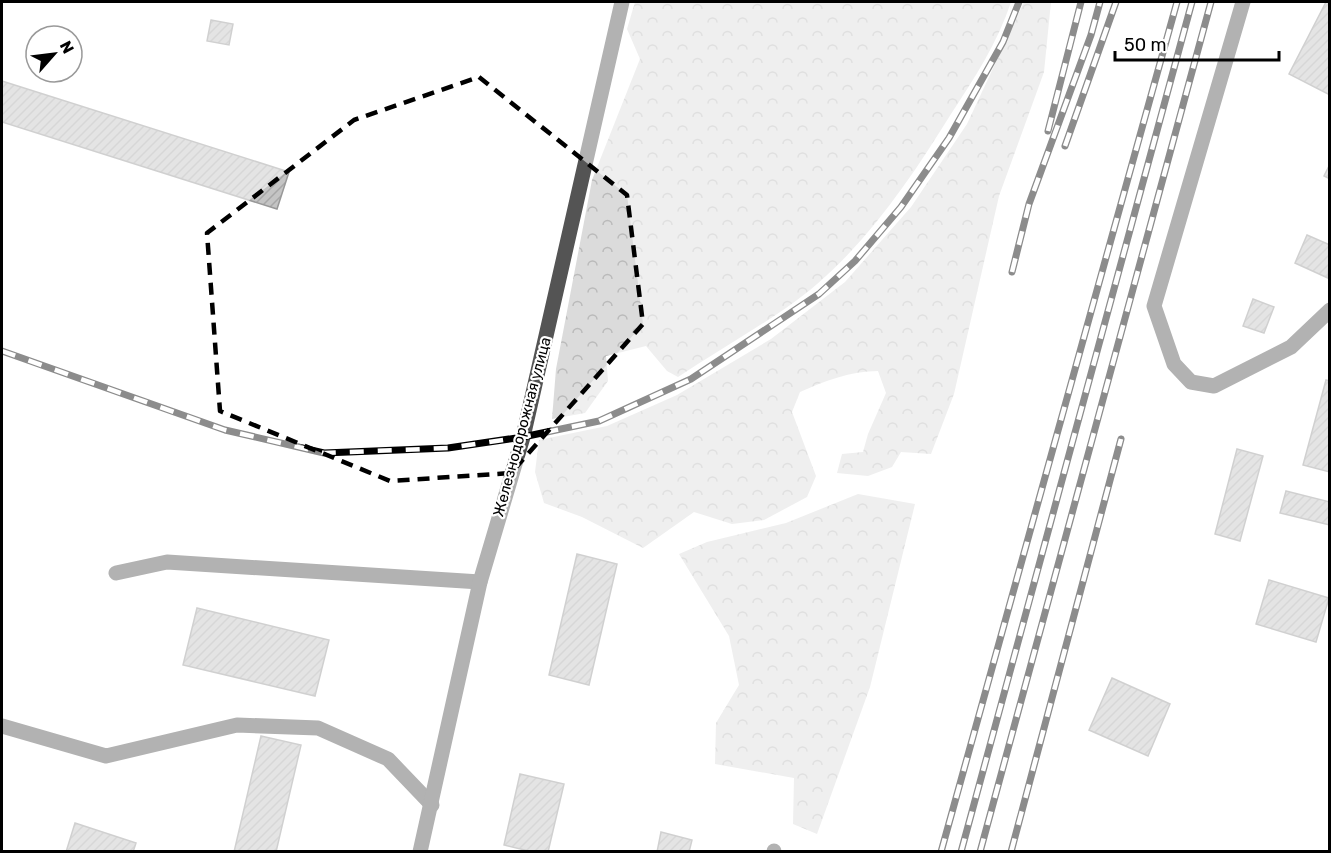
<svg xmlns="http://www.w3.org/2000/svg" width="1331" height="853" font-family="Rubik,sans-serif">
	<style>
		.forest { fill: url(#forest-crowns) }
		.building { fill: url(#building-hatch); stroke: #989898; stroke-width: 1.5 }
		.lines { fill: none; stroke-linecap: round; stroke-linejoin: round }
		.minor { stroke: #545454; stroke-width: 15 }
		.rail-casing { stroke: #000; stroke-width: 7 }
		.rail { stroke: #fff; stroke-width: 4.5; stroke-dasharray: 14; stroke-linecap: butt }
		.marked { fill: none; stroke: #000; stroke-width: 4.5; stroke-dasharray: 12 8; stroke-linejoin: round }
		.labels { text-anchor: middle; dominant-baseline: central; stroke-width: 4.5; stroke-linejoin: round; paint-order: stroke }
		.street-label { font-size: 15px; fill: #000; stroke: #fff }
	</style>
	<defs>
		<pattern id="forest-crowns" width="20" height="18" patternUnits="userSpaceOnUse" patternTransform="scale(1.5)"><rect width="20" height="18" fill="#dbdbdb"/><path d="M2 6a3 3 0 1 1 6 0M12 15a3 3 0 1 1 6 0" fill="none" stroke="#bababa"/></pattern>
		<pattern id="building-hatch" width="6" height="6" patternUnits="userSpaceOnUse" patternTransform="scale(1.5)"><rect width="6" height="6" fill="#c4c4c4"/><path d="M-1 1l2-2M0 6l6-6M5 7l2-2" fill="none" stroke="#a7a7a7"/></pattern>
	</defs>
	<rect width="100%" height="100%" fill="#fff"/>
	<g class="forest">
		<path d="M 635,2 L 1011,2 C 998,42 974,79 951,114 C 907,185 856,260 786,308 C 751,332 714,353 678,377 L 667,371 L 646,346 L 606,356 L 608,381 L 585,413 L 552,419 L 556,369 L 592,180 L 640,59 L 627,29 Z"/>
		<path d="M 1024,2 L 1051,2 L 1044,72 L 999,196 L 954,394 L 931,454 L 901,452 L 892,467 L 868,476 L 837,473 L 842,454 L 863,452 L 868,434 L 886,393 L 878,371 C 850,371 825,381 800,392 L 792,412 L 816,476 L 807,497 L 764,520 L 732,524 L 694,512 L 643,548 L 582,517 L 544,503 L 535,472 L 539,440 L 607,426 L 677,395 L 771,339 L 845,282 L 911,207 L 967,124 Z"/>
		<path d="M 858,494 L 915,504 L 870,687 L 817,834 L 793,824 L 794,778 L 715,764 L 716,723 L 739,685 L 729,636 L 679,554 L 707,542 L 786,523 Z"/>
	</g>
	<g class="building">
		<path d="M 1326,2 L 1330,2 L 1330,95 L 1289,74 Z"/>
		<path d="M 211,20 L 233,24 L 229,45 L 207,41 Z"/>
		<path d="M 2,81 L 289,172 L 277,209 L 2,122 Z"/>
		<path d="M 1330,164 L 1330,179 L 1324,176 Z"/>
		<path d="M 1307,235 L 1330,245 L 1328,278 L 1295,263 Z"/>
		<path d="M 1253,299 L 1274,307 L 1264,333 L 1243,326 Z"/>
		<path d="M 1326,380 L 1330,381 L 1330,472 L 1303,465 Z"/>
		<path d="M 1237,449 L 1263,456 L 1240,541 L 1215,534 Z"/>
		<path d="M 1286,491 L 1330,502 L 1330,525 L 1280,513 Z"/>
		<path d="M 577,554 L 617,564 L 589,685 L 549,675 Z"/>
		<path d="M 1269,580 L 1329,598 L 1316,642 L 1256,624 Z"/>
		<path d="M 197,608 L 329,640 L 315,696 L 183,665 Z"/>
		<path d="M 1112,678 L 1170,704 L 1148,756 L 1089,730 Z"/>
		<path d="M 261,736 L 301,745 L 276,852 L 234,852 Z"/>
		<path d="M 520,774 L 564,784 L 548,852 L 533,852 L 504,845 Z"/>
		<path d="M 75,823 L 136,843 L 133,852 L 66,852 Z"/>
		<path d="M 661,832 L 692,840 L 689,852 L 657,852 Z"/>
	</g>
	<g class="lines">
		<g class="minor">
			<path d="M 1243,2 L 1154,306 L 1174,364 L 1191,382 L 1214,386 L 1291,347 L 1330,310"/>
			<path d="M 116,573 L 167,562 L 480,582"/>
			<path d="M 2,726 L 106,756 L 237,725 L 318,728 L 388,759 L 432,805"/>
			<path d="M 420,852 L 480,582 L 523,437 L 622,2"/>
			<path d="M 774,852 L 774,851"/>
		</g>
		<defs>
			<g id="rail">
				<path d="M 1048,131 L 1081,2"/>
				<path d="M 1065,146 L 1116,2"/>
				<path d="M 1012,272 L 1029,204 L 1091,35 L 1100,2"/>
				<path d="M 2,351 L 225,430 L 324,453 L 448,448 L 523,437 L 599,421 L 691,379 L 819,294 L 855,261 L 901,207 L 949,138 L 1003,42 L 1019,2"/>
				<path d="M 941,852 L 1177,2"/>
				<path d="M 961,852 L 1192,2"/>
				<path d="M 980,852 L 1211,2"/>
				<path d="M 1011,852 L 1121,439"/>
			</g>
		</defs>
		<use href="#rail" class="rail-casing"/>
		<use href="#rail" class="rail"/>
	</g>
	<path d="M0 0H1331V853H0ZM 479,77 L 627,195 L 643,324 L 511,473 L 390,481 L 220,411 L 207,233 L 354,120 Z" fill="#fff" fill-opacity=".55" fill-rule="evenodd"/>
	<path class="marked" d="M 479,77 L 627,195 L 643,324 L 511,473 L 390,481 L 220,411 L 207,233 L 354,120 Z"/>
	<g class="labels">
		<g class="street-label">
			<text transform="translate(522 427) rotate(-75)">Железнодорожная улица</text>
		</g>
	</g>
	<rect width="1331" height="853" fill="none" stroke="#000000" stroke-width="6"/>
	<g transform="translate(54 54) rotate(62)"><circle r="28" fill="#ffffff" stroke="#999999" stroke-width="1.5"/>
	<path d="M0-4.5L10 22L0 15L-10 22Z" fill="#000000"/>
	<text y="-9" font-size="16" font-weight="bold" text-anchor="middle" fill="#000000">N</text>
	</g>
	<path d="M1115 51v9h164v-9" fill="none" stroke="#000000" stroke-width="3"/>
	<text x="1124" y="51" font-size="18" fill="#000000" stroke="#ffffff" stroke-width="4.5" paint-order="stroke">50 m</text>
</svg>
